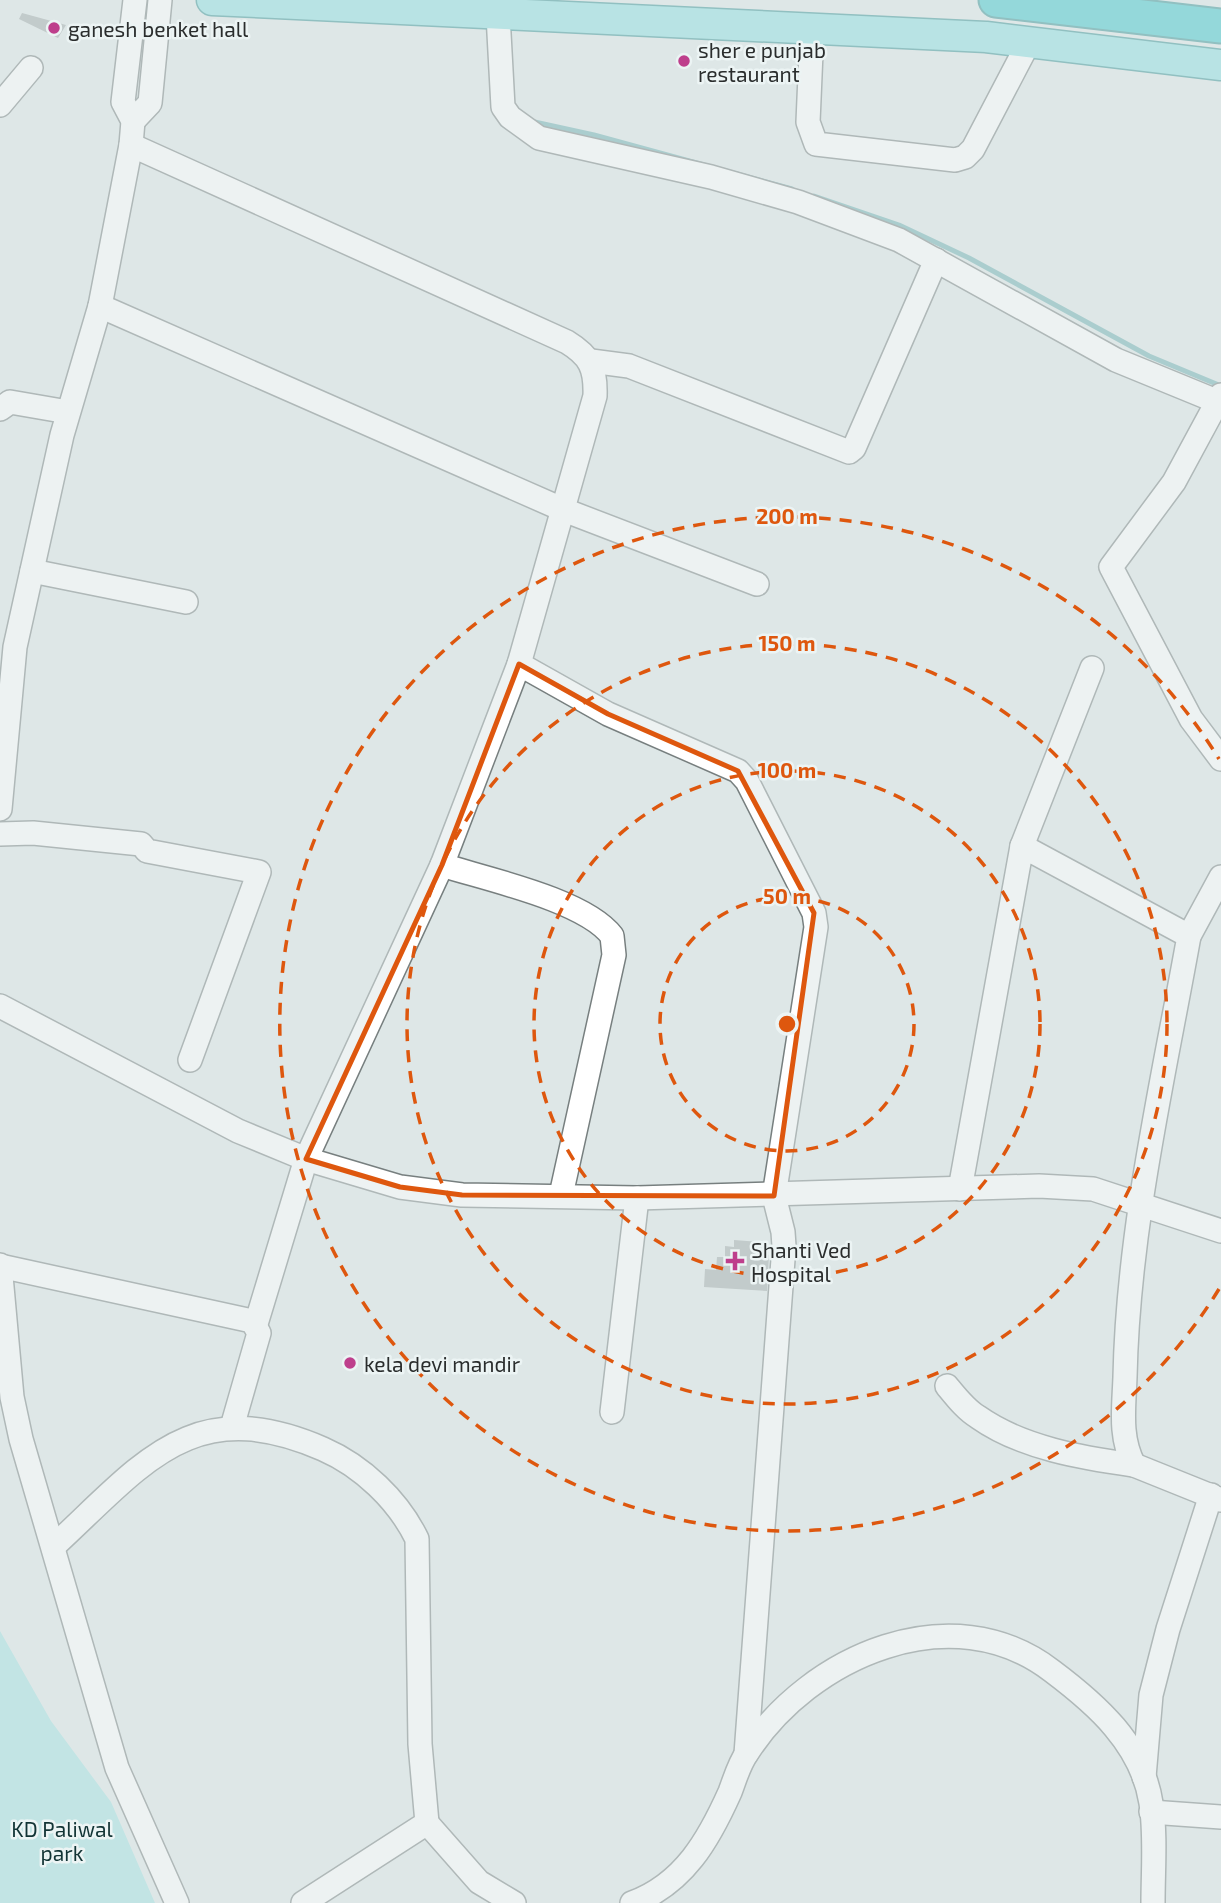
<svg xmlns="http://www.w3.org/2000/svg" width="1221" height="1903" font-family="'Exo 2',sans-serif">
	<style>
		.green { fill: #a0e1e1 }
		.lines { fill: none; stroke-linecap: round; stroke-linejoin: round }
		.stream { stroke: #6caeaf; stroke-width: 5 }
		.building { fill: #a0a8a8 }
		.minor-casing { stroke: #777f7f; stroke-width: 26 }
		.major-casing { stroke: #349092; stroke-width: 33 }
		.highway-casing { stroke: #349092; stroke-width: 37 }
		.minor { stroke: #fff; stroke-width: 23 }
		.major { stroke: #89dddf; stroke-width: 30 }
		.highway { stroke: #3ac6c9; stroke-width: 33 }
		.marked { fill: none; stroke: #de570e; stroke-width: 5; stroke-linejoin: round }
		.ring { fill: none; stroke: #de570e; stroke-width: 3.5; stroke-dasharray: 12 9 }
		.poi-dot { fill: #be3f8c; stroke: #ecf4f4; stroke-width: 2.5 }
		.labels { text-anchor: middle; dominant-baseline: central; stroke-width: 5; stroke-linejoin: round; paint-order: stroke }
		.poi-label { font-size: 21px; fill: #2a2d2d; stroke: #ecf4f4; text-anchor: start }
		.park-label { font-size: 21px; fill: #123435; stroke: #ecf4f4 }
		.centre { fill: #de570e; stroke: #ecf4f4; stroke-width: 3.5 }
		.ring-label { font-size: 21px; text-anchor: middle; font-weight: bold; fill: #de570e; stroke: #ecf4f4; stroke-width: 5; stroke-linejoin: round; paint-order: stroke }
	</style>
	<rect width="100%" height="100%" fill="#dee7e7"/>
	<path class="green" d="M 0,1631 L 51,1721 L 111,1802 L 155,1903 L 0,1903 Z"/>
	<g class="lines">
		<g class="stream">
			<path d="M 530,121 L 594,135 L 792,189"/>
			<path d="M 814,196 L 899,225 L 969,258 L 1149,356 L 1221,386"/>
		</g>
	</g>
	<g class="building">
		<path d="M 22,13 L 66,25 L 58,38 L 19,19 Z"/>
		<path d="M 734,1240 L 760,1242 L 759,1254 L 769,1255 L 767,1291 L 704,1287 L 705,1269 L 716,1270 L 717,1257 L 725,1257 L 725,1246 L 734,1247 Z"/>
	</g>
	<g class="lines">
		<defs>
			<g id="minor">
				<path d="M 498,15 L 503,107 L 510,117 L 539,138 L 711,177 L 798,202 L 899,240 L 1116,360 L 1221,403"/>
				<path d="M 812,29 L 808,122 L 816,144 L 955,160 L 965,157 L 973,149 L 1029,42"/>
				<path d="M 0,105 L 31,68"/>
				<path d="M 133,121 L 150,103 L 160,0"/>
				<path d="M 131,145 L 567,342 C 590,356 596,368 595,396 L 519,664 L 442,865 L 306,1159 L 256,1324"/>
				<path d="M 100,306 L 564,510 L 757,584"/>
				<path d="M 591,361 L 629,366 L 849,452 L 854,448 L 936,260"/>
				<path d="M 1221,395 L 1174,482 L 1111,567 L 1191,719 L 1221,759"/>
				<path d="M 0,409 L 10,402 L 68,412"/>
				<path d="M 32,571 L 186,602"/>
				<path d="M 519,664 L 608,714 L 738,771 L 747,781 L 814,913 L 816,927 L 774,1196 L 783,1232 L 784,1246 L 746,1754"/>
				<path d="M 0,809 L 15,647 L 62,435 L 100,306 L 131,145 L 133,121 L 123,102 L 135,0"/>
				<path d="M 0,834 L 33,833 L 141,844 L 147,851 L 259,872 L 190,1060"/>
				<path d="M 1022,846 L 1092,668"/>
				<path d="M 442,865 C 486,879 585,900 612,936 L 614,955 L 561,1195"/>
				<path d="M 1189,936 L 1221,877"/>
				<path d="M 0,1006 L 238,1131 L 306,1159 L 400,1187 L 462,1195 L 637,1198 L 1039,1186 L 1093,1189 L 1221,1231"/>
				<path d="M 960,1189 L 1022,846 L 1189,936 C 1163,1081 1128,1229 1125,1377 C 1124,1407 1119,1437 1134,1465 L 1221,1500"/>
				<path d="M 0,1265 L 12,1397 L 21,1439 L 117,1768 L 177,1903"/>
				<path d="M 0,1266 L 252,1321 L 259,1333 L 232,1427"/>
				<path d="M 947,1386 C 956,1397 966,1410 978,1417 C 1022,1448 1082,1458 1134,1465"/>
				<path d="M 612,1412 L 637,1198"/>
				<path d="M 54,1546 C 143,1464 192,1392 323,1449 C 362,1466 398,1500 417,1539 L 420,1744 L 427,1823 L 303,1903"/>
				<path d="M 1144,1777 L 1151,1695 L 1168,1629 L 1211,1495"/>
				<path d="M 1151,1812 L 1221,1817"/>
				<path d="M 427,1823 L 479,1882 L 514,1903"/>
				<path d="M 632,1903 C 684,1884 709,1839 730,1792 C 735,1779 739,1764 747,1753 C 809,1656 952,1594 1052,1671 C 1096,1704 1142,1744 1151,1803 C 1156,1835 1153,1870 1153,1903"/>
			</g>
			<path id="major" d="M 212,0 L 986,37 L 1221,65"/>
			<path id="highway" d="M 996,0 L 1221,26"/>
		</defs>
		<use href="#minor" class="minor-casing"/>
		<use href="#major" class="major-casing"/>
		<use href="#highway" class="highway-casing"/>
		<use href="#minor" class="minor"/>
		<use href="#major" class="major"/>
		<use href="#highway" class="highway"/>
	</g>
	<path d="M0 0H1221V1903H0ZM 519,664 L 608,714 L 738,771 L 814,913 L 774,1196 L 462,1195 L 400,1187 L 306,1159 L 442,865 Z" fill="#dee7e7" fill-opacity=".55" fill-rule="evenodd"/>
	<path class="marked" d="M 519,664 L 608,714 L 738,771 L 814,913 L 774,1196 L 462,1195 L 400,1187 L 306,1159 L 442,865 Z"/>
	<g class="ring">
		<circle cx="787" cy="1024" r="127"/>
		<circle cx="787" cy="1024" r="253"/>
		<circle cx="787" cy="1024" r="380"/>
		<path d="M1219 1289A507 507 0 1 1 1219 759"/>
	</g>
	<g class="poi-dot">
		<circle cx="54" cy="28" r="7"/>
		<circle cx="684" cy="61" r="7"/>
		<path d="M731.5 1250.5h7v7h7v7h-7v7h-7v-7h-7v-7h7z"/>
		<circle cx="350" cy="1363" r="7"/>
	</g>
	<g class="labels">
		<g class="poi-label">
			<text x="68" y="28">ganesh benket hall</text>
			<text x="698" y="49">sher e punjab<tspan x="698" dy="24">restaurant</tspan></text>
			<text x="751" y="1249">Shanti Ved<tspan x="751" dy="24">Hospital</tspan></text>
			<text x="364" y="1363">kela devi mandir</text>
		</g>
		<g class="park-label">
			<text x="62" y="1828">KD Paliwal<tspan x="62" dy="24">park</tspan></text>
		</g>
	</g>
	<circle cx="787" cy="1024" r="10" class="centre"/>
	<g class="ring-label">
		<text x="787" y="524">200 m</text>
		<text x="787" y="651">150 m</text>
		<text x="787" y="778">100 m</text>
		<text x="787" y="904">50 m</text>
	</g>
</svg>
